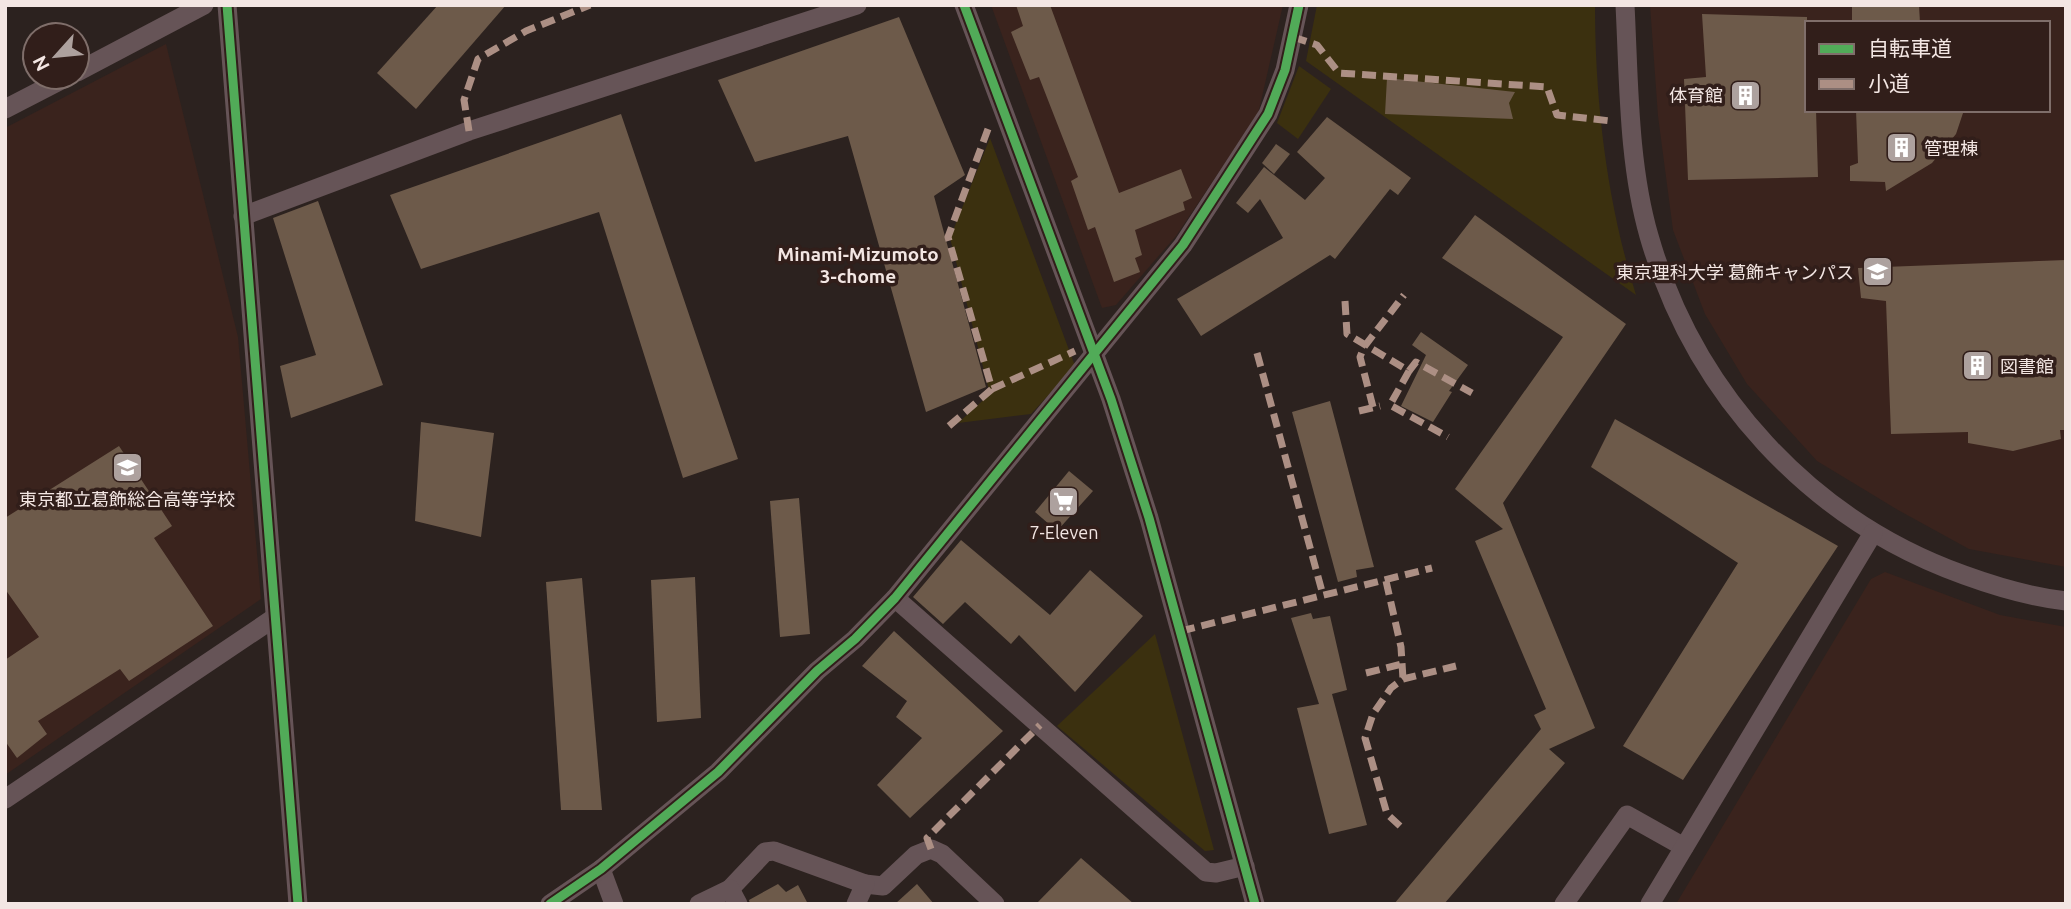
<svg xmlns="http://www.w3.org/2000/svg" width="2071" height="909" font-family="Ubuntu,'Noto Sans JP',sans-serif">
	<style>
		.built { fill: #3a231d; fill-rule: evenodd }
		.green { fill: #3b300f }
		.building { fill: #6d5a4a }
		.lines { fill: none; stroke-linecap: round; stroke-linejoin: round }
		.minor { stroke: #665457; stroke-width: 19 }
		.quiet { stroke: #ac8f84; stroke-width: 7; stroke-dasharray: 14 7; stroke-linecap: butt }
		.cycleway-casing { stroke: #311e1a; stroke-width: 13 }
		.cycleway { stroke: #51ab58; stroke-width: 9 }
		.labels { text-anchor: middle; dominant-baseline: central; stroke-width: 7; stroke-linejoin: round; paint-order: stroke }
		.poi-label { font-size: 18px; fill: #f3e6e3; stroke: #311e1a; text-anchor: end }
		.neighbourhood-label { font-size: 19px; font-weight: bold; fill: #f3e6e3; stroke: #311e1a }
	</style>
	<rect width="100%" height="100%" fill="#2c221f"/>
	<g class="built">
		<path d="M 991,5 L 1283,5 L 1258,114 L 1176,236 L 1116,305 L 1102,308 Z"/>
		<path d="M 1650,5 L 2066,5 L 2066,567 L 1969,549 L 1898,510 L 1817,461 L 1747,384 L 1705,314 L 1673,230 L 1658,116 ZM 1807,23 L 2048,23 L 2048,110 L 1807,110 Z"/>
		<path d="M 166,44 L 238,337 L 261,599 L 5,775 L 5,128 Z"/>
		<path d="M 1885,572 L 2000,615 L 2066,627 L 2066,904 L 1676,904 L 1871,579 Z"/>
	</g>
	<g class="green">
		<path d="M 1317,5 L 1595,5 C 1595,103 1607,202 1636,295 L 1306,61 Z"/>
		<path d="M 1299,66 L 1331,89 L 1298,139 L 1277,123 Z"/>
		<path d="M 990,138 L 1075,366 L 1031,414 L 958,423 L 990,394 L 950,238 Z"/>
		<path d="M 1155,634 L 1214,850 L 1205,851 L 1057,726 Z"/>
	</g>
	<g class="building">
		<path d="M 438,5 L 506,5 L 416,109 L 377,73 Z"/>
		<path d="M 1016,5 L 1050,5 L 1119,193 L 1181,169 L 1192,198 L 1183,202 L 1185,210 L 1135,230 L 1142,255 L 1135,258 L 1140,272 L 1114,282 L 1095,227 L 1088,230 L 1071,181 L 1078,177 L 1039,77 L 1030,80 L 1011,32 L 1023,26 Z"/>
		<path d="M 1852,5 L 1919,5 L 1920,23 L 1852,23 Z"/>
		<path d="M 1702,14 L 1807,17 L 1807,110 L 1816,110 L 1818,177 L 1688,180 L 1684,79 L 1706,77 Z"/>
		<path d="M 899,17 L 965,175 L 934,196 L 986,387 L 926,412 L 848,136 L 755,162 L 718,80 Z"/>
		<path d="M 1387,78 L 1515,92 L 1509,103 L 1513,119 L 1385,114 Z"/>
		<path d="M 1856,110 L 1964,110 L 1956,134 L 1932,163 L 1886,191 L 1885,182 L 1850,181 L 1850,166 L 1858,163 Z"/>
		<path d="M 621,114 L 738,459 L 683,478 L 599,212 L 421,269 L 390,195 Z"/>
		<path d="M 1327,117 L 1411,178 L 1398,195 L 1390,189 L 1335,259 L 1330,255 L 1201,336 L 1177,299 L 1283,238 L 1260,199 L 1248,213 L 1236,203 L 1264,167 L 1305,200 L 1325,178 L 1297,152 Z"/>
		<path d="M 1276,144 L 1290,154 L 1274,174 L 1262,163 Z"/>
		<path d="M 318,201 L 383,385 L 291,418 L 280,366 L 316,355 L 273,218 Z"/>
		<path d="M 1475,215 L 1626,324 L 1503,503 L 1595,728 L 1549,749 L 1565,763 L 1444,904 L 1394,904 L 1541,729 L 1534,715 L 1546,709 L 1475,541 L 1503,529 L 1455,489 L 1563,337 L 1442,258 Z"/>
		<path d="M 2066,260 L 2066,430 L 2060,430 L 2061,439 L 2013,451 L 1968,443 L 1968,432 L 1891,434 L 1886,301 L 1861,298 L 1858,268 Z"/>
		<path d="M 1421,332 L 1468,365 L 1449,391 L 1452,392 L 1433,422 L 1401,406 L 1426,355 L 1412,345 Z"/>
		<path d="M 1330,401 L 1374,567 L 1356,570 L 1357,577 L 1338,582 L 1292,412 Z"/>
		<path d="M 1615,419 L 1838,546 L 1683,780 L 1623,746 L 1738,563 L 1591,467 Z"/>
		<path d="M 421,422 L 494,433 L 481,537 L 415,521 Z"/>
		<path d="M 119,446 L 172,526 L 154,538 L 213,626 L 129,681 L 120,669 L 38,721 L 47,734 L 17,758 L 5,741 L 5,660 L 39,637 L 5,589 L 5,518 Z"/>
		<path d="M 1069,471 L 1093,491 L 1057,531 L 1035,512 Z"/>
		<path d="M 799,498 L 810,634 L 780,637 L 770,501 Z"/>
		<path d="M 961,540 L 1050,615 L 1090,570 L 1143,616 L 1075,692 L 1019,635 L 1011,644 L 965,602 L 943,624 L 913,597 Z"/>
		<path d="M 695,577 L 701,718 L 657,722 L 651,580 Z"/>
		<path d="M 582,578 L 602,810 L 561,810 L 546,582 Z"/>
		<path d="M 1311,613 L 1313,619 L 1330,616 L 1347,690 L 1332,694 L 1367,825 L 1329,834 L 1297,708 L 1319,704 L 1291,618 Z"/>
		<path d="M 894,631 L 1003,731 L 910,818 L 877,785 L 922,738 L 896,717 L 907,701 L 862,666 Z"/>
		<path d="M 1081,858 L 1134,904 L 1036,904 Z"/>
		<path d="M 778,884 L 786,892 L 798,885 L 808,904 L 750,904 L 749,900 Z"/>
		<path d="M 917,884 L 934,904 L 895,904 Z"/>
	</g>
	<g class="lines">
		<g class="minor">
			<path d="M 227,5 L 298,904"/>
			<path d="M 964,5 L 1111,399 L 1149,518 L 1255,904"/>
			<path d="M 1625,5 C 1629,81 1628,163 1649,236 C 1694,393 1810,520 1964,575 C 1997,587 2030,597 2066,601"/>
			<path d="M 77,72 L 204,5"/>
			<path d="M 5,109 L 67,77"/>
			<path d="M 243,216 L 469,131 L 857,5"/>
			<path d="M 895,598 L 1206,872 L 1216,873 L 1245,866"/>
			<path d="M 5,799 L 274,618"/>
			<path d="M 601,869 L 614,904"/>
			<path d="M 865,884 L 883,886 L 916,855 L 931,849 L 942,854 L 995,904"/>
			<path d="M 730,889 L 765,852 L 774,851 L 865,884 L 856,904"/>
			<path d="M 550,904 L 601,869 L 718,772 L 817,671 L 855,639 L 895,598 L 1183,245 L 1268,114 L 1285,70 L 1299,5"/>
			<path d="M 699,904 L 730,889 L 738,904"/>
			<path d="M 1564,904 L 1627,815 L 1684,847"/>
			<path d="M 1650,904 L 1873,533"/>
		</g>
		<g class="quiet">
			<path d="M 1293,37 L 1317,45 L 1339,73 L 1547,87 L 1557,115 L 1611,121"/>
			<path d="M 988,129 L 948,237 L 992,389 L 1075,351"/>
			<path d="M 469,131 L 464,100 L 478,59 L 526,31 L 590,5"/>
			<path d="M 1345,301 L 1347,334 L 1409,371 L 1390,405 L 1448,437"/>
			<path d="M 1257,353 L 1323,595"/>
			<path d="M 1409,371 L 1416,362 L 1472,393"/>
			<path d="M 1373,407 L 1360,357 L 1364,347 L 1404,295"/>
			<path d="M 1359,411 L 1380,406"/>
			<path d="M 949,426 L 992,389"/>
			<path d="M 1386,581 L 1401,647 L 1403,679"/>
			<path d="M 1181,631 L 1432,568"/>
			<path d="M 1366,673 L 1402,664"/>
			<path d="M 1400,826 L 1387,814 L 1365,738 L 1373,714 L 1391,688 L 1403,679 L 1456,666"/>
			<path d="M 931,849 L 927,838 L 1040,725"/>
		</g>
		<defs>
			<g id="cycleway">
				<path d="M 227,5 L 298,904"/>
				<path d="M 964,5 L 1111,399 L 1149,518 L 1255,904"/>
				<path d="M 550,904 L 601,869 L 718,772 L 817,671 L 855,639 L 895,598 L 1183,245 L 1268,114 L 1285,70 L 1299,5"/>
			</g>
		</defs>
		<use href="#cycleway" class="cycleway-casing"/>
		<use href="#cycleway" class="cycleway"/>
	</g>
	<defs>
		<symbol id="building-square" viewBox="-11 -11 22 22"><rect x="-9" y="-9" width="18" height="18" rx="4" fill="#ada19e" stroke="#311e1a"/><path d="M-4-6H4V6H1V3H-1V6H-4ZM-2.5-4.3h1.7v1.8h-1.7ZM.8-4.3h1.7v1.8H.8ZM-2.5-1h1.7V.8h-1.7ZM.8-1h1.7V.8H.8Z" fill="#fff"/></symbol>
		<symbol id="university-square" viewBox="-11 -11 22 22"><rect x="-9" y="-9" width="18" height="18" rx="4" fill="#ada19e" stroke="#311e1a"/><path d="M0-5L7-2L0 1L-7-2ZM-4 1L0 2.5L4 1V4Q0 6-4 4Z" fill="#fff"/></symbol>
		<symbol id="school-square" viewBox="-11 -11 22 22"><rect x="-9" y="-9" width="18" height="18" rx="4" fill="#ada19e" stroke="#311e1a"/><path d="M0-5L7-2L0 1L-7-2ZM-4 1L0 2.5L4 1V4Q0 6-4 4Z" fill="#fff"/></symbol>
		<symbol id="supermarket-square" viewBox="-11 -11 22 22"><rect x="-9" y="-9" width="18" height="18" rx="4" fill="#ada19e" stroke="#311e1a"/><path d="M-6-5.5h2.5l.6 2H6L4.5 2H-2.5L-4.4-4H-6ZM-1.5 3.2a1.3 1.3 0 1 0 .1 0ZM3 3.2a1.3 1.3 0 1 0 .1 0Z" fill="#fff"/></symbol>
	</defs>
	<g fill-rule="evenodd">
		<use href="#building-square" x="1728" y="78" width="35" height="35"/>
		<use href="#building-square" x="1884" y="130" width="35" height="35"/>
		<use href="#university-square" x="1860" y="254" width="35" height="35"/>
		<use href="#building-square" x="1960" y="348" width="35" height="35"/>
		<use href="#school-square" x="110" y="450" width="35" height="35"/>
		<use href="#supermarket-square" x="1046" y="484" width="35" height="35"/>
	</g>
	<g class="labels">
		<g class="poi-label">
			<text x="1723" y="95">体育館</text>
			<text x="1924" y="148" text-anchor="start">管理棟</text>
			<text x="1854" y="272">東京理科大学 葛飾キャンパス</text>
			<text x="2000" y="366" text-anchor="start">図書館</text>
			<text x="127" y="499" text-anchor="middle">東京都立葛飾総合高等学校</text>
			<text x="1064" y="532" text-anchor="middle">7-Eleven</text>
		</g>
		<g class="neighbourhood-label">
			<text x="858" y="254">Minami-Mizumoto<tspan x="858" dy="22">3-chome</tspan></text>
		</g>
	</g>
	<rect width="2071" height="909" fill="none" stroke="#f3e6e3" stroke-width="14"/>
	<rect x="1805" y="21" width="245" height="91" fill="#311e1a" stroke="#7f6e6a" stroke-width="2"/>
	<rect x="1819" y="44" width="35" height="10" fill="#51ab58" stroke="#7f6e6a" stroke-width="2"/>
	<text x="1868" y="56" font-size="21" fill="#f3e6e3">自転車道</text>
	<rect x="1819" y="79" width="35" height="10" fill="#ac8f84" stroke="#7f6e6a" stroke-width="2"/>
	<text x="1868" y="91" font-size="21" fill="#f3e6e3">小道</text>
	<g transform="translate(56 56) rotate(243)"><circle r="33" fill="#311e1a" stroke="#7f6e6a" stroke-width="2"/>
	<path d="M0-5L12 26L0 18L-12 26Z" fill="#ada19e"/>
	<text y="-10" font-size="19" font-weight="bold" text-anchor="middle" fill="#f3e6e3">N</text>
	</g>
</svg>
